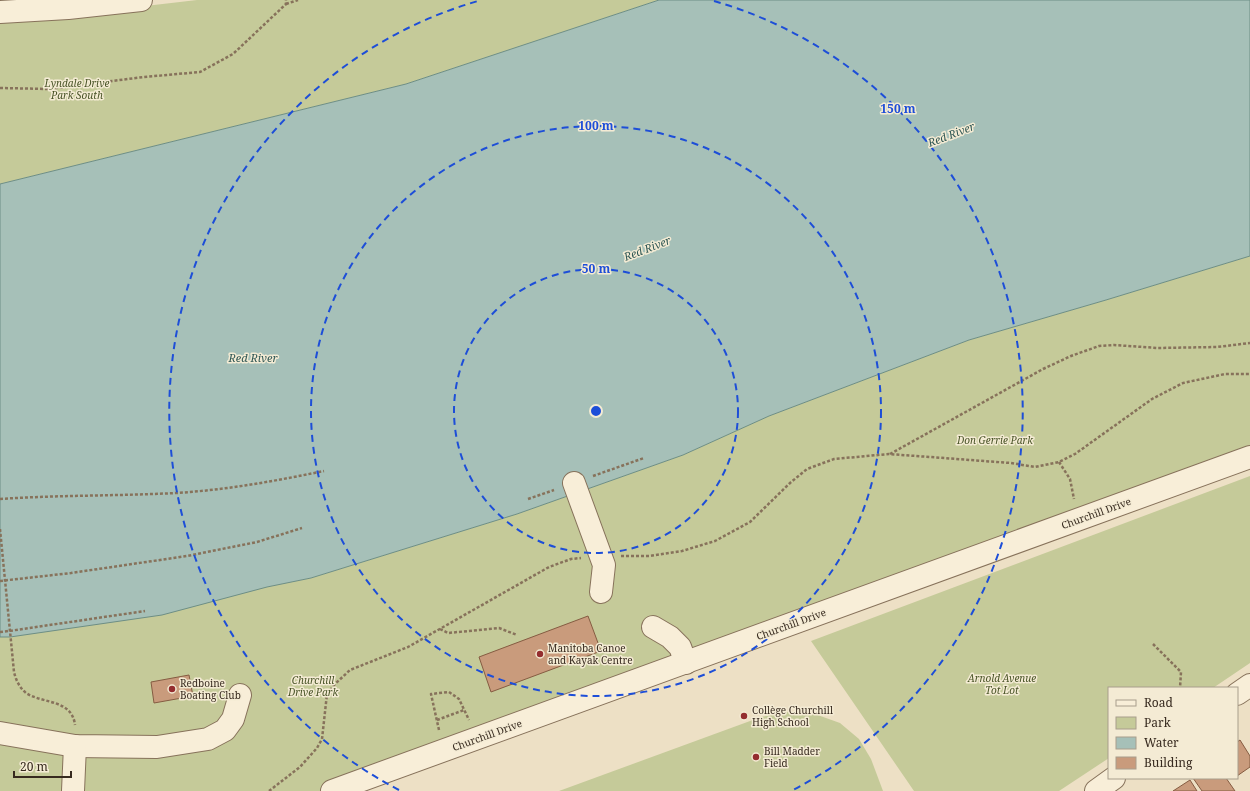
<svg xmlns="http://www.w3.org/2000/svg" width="1250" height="791" font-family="'Noto Serif',serif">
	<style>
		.green { fill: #c5ca99 }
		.water { fill: #a6c0b8; stroke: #6d8e85 }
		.building { fill: #c99b7c; stroke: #855c42 }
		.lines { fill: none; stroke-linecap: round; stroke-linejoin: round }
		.minor-casing { stroke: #87725b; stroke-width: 24 }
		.path { stroke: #87725b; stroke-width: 2.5; stroke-dasharray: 3 2; stroke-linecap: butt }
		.minor { stroke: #f8eed8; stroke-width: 22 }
		.ring { fill: none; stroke: #1d4ed8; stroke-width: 2; stroke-dasharray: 7 5 }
		.poi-dot { fill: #942d2f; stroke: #f4ebd4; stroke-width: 1.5 }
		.labels { text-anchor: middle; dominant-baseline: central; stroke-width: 3; stroke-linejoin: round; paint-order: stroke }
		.park-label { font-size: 10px; font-style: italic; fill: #485326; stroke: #f4ebd4 }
		.street-label { font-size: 10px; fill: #372a1f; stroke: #f4ebd4 }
		.poi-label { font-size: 10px; fill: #372a1f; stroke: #f4ebd4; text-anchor: start }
		.water-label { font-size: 11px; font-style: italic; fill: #2f5754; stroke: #f4ebd4 }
		.centre { fill: #1d4ed8; stroke: #f4ebd4; stroke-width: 2 }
		.ring-label { font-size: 12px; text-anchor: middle; font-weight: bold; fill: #1d4ed8; stroke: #f4ebd4; stroke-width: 3; stroke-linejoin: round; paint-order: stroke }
	</style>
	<rect width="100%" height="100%" fill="#ede0c5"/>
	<g class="green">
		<path d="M 197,0 L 659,0 L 406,84 L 0,184 L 0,17 L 68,15 Z"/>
		<path d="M 1250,256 L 1250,457 L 332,791 L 0,791 L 0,637 L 10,637 L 311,578 L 517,514 L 683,455 L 769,416 L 969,340 L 1106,300 Z"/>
		<path d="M 1250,476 L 1250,663 L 1213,688 L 1109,688 L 1109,758 L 1059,791 L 914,791 L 811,641 Z"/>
		<path d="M 788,712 L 812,713 L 840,723 L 859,739 L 871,759 L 883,791 L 559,791 L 761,717 Z"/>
	</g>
	<path class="water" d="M 659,0 L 1250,0 L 1250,256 L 1106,300 L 969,340 L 769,416 L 683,455 L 517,514 L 311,578 L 267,587 L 162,615 L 10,637 L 0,637 L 0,184 L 406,84 Z"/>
	<g class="building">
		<path d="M 588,616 L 601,651 L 491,692 L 479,657 Z"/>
		<path d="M 189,675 L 193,696 L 154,703 L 151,682 Z"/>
		<path d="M 1240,740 L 1250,756 L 1250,767 L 1237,776 L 1237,742 Z"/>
		<path d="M 1193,778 L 1226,778 L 1235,791 L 1202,791 Z"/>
		<path d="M 1190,780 L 1197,791 L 1173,791 Z"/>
	</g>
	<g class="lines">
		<defs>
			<g id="minor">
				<path d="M 0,12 L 68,8 L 141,0"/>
				<path d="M 574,483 L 604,565 L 601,592"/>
				<path d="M 653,627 L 670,637 L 680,647 L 686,663"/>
				<path d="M 1237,694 L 1250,685"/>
				<path d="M 0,733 L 75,746 L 157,747 L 208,739 L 225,730 L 233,719 L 240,695"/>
				<path d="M 73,791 L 75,746"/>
				<path d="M 332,791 L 1250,457"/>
				<path d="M 1096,791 L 1114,778"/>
			</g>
		</defs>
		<use href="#minor" class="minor-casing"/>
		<g class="path">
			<path d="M 286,4 L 298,0"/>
			<path d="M 0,88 L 49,89 L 144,77 L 200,72 L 233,54 L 286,4 L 286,0"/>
			<path d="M 890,454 L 1043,369 L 1071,356 L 1099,346 L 1114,345 L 1158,348 L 1217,347 L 1250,343"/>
			<path d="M 1059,462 L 1070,479 L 1074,499"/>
			<path d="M 593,476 L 644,458"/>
			<path d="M 0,499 C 59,495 118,496 176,493 C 226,490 275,481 324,471"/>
			<path d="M 528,499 L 554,490"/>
			<path d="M 0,529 L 14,672 C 16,680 19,687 26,693 C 43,704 72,699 75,725"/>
			<path d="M 621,556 L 649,556 L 682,551 L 715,541 L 750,522 L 790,483 L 807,469 L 834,459 L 889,454 L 1011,463 L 1035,467 L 1059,462 L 1075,454 L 1152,399 L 1183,383 L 1225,374 L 1250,374"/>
			<path d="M 0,581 L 71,573 L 187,556 L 257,542 L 302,528"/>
			<path d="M 440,629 L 448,633 L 499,628 L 517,635"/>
			<path d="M 0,632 L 9,631 L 145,611"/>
			<path d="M 1153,644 L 1181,672 L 1180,688"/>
			<path d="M 437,720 L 464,710"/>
			<path d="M 439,730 L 431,694 L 449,692 L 459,699 L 469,720"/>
			<path d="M 269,791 L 300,767 L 317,748 L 322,739 L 327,694 L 335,684 L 350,670 L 408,647 L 549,567 L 571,559 L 581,558"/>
		</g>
		<use href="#minor" class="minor"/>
	</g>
	<g class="ring">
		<circle cx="596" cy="411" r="142"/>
		<circle cx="596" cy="411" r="285"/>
		<path d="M399 790A427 427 0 0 1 478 1M714 1A427 427 0 0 1 793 790"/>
	</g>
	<g class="poi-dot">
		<circle cx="540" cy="654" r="4"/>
		<circle cx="172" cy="689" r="4"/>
		<circle cx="744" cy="716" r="4"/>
		<circle cx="756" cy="757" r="4"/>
	</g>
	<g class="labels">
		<g class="park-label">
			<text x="77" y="83">Lyndale Drive<tspan x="77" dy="12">Park South</tspan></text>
			<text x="995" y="440">Don Gerrie Park</text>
			<text x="1002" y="678">Arnold Avenue<tspan x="1002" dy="12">Tot Lot</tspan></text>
			<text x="313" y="680">Churchill<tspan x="313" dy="12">Drive Park</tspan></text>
		</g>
		<g class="street-label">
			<text transform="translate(1096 513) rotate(-20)">Churchill Drive</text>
			<text transform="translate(791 624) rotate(-20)">Churchill Drive</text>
			<text transform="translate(487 735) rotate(-20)">Churchill Drive</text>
		</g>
		<g class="poi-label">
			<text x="548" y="648">Manitoba Canoe<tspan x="548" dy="12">and Kayak Centre</tspan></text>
			<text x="180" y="683">Redboine<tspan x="180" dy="12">Boating Club</tspan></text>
			<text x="752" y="710">Collège Churchill<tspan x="752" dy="12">High School</tspan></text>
			<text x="764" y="751">Bill Madder<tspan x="764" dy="12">Field</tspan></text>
		</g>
		<g class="water-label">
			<text transform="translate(951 134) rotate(-21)">Red River</text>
			<text transform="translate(647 248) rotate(-21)">Red River</text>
			<text x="253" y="357">Red River</text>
		</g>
	</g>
	<circle cx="596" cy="411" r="6" class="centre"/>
	<g class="ring-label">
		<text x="898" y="113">150 m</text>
		<text x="596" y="130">100 m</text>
		<text x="596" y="273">50 m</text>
	</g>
	<rect x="1108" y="687" width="130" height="92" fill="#f4ebd4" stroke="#a89e8c"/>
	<rect x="1116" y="700" width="20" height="6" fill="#f8eed8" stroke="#a89e8c"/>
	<text x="1144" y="707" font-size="12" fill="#372a1f">Road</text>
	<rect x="1116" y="717" width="20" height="12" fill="#c5ca99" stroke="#a89e8c"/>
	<text x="1144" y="727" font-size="12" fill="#372a1f">Park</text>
	<rect x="1116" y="737" width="20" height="12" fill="#a6c0b8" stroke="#a89e8c"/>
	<text x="1144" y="747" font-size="12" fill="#372a1f">Water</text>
	<rect x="1116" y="757" width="20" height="12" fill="#c99b7c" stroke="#a89e8c"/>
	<text x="1144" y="767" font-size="12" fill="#372a1f">Building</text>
	<path d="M14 771v6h57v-6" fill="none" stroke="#372a1f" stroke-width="2"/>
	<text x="20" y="771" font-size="12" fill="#372a1f" stroke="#f4ebd4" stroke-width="3" paint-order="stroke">20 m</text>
</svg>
